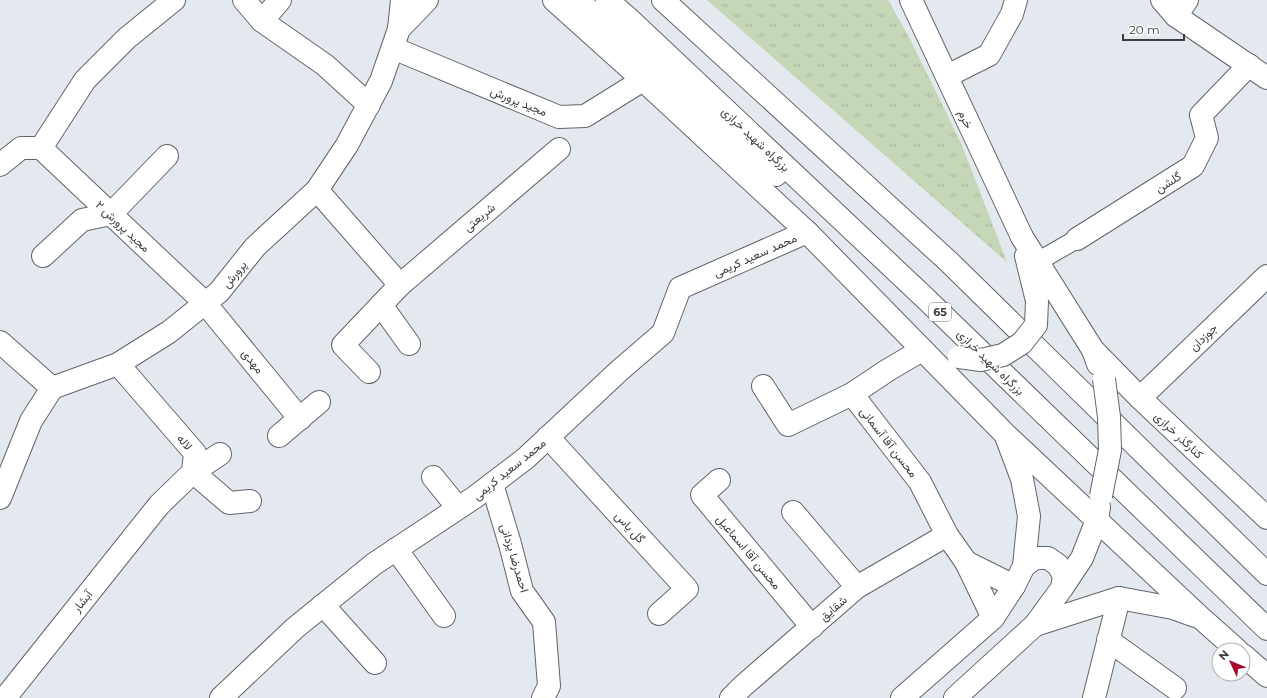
<svg xmlns="http://www.w3.org/2000/svg" width="1267" height="698" font-family="Montserrat,Vazirmatn,sans-serif">
	<style>
		.grass { fill: url(#grass-tufts) }
		.lines { fill: none; stroke-linecap: round; stroke-linejoin: round }
		.pedestrian-casing { stroke: #61656b; stroke-width: 20 }
		.minor-casing { stroke: #61656b; stroke-width: 24 }
		.tertiary-casing { stroke: #61656b; stroke-width: 24 }
		.secondary-casing { stroke: #61656b; stroke-width: 24 }
		.primary-casing { stroke: #61656b; stroke-width: 24 }
		.trunk-casing { stroke: #61656b; stroke-width: 24 }
		.pedestrian { stroke: #fff; stroke-width: 18 }
		.minor { stroke: #fff; stroke-width: 22 }
		.tertiary { stroke: #fff; stroke-width: 22 }
		.secondary { stroke: #fff; stroke-width: 22 }
		.primary { stroke: #fff; stroke-width: 22 }
		.trunk { stroke: #fff; stroke-width: 22 }
		.primary-bridge-casing { stroke: #61656b; stroke-width: 24; stroke-linecap: butt }
		.primary-bridge { stroke: #fff; stroke-width: 22 }
		.labels { text-anchor: middle; dominant-baseline: central; stroke-width: 3; stroke-linejoin: round; paint-order: stroke }
		.shield { fill: #fff; stroke: #767779; stroke-width: 1 }
		.shield-label { font-size: 11px; font-weight: bold; fill: #3b3d40 }
		.street-label { font-size: 12px; fill: #3b3d40; stroke: #fff }
	</style>
	<defs>
		<pattern id="grass-tufts" width="24" height="20" patternUnits="userSpaceOnUse"><rect width="24" height="20" fill="#c5d7b7"/><path d="M3 7l-1-3M5 7V3M7 7l1-3M15 17l-1-3M17 17v-4M19 17l1-3" fill="none" stroke="#aab99e"/></pattern>
	</defs>
	<rect width="100%" height="100%" fill="#e4e8ef"/>
	<path class="grass" d="M 707,0 L 888,0 L 909,37 L 961,143 L 1007,262 Z"/>
	<g class="lines">
		<defs>
			<path id="pedestrian" d="M 1037,262 L 1077,239"/>
			<g id="minor">
				<path d="M 244,0 L 262,21 L 325,65 L 369,105"/>
				<path d="M 1162,0 L 1176,16 L 1267,78"/>
				<path d="M 1176,16 L 1187,0"/>
				<path d="M 262,21 L 280,0"/>
				<path d="M 399,29 L 402,0"/>
				<path d="M 393,48 L 559,117 L 585,116 L 643,80"/>
				<path d="M 947,76 L 989,55 L 1012,14 L 1016,0"/>
				<path d="M 41,148 L 205,303 L 300,419"/>
				<path d="M 0,165 L 21,148 L 41,148 L 85,80 L 127,38 L 174,0"/>
				<path d="M 317,190 L 400,285 L 343,345 L 369,372"/>
				<path d="M 1077,239 L 1193,166 L 1207,138 L 1201,115 L 1249,65"/>
				<path d="M 43,256 L 82,220 L 111,214 L 167,156"/>
				<path d="M 400,285 L 559,149"/>
				<path d="M 381,305 L 409,344"/>
				<path d="M 0,342 L 52,388"/>
				<path d="M 922,350 L 888,370 L 852,394 L 920,482 L 947,535 L 966,562"/>
				<path d="M 118,364 L 195,453 L 193,472 L 229,503 L 250,501"/>
				<path d="M 763,386 L 788,425 L 852,394"/>
				<path d="M 279,436 L 319,402"/>
				<path d="M 548,437 L 687,589 L 659,614"/>
				<path d="M 433,477 L 458,508"/>
				<path d="M 719,480 L 702,495 L 812,627"/>
				<path d="M 492,484 L 510,544 L 522,591 L 544,622 L 549,686 L 543,698"/>
				<path d="M 0,498 L 31,421 L 52,388 L 118,364 L 169,332 L 219,292 L 255,247 L 317,190 L 347,145 L 381,81 L 399,29 L 427,0"/>
				<path d="M 793,512 L 857,587"/>
				<path d="M 396,549 L 444,616"/>
				<path d="M 323,605 L 375,663"/>
				<path d="M 993,618 L 966,562 L 1014,586"/>
				<path d="M 1108,640 L 1175,688"/>
				<path d="M 5,698 L 159,505 L 193,472 L 220,454"/>
				<path d="M 221,698 L 295,628 L 374,564 L 475,497 L 526,458 L 620,370 L 663,333 L 680,288 L 807,232"/>
				<path d="M 731,698 L 743,686 L 857,587 L 947,535"/>
				<path d="M 1094,698 L 1119,598"/>
			</g>
			<path id="tertiary" d="M 1140,398 L 1267,276"/>
			<path id="secondary" d="M 911,0 L 1022,237"/>
			<g id="primary">
				<path d="M 554,0 L 643,80 L 807,232 L 1005,434 L 1201,618 L 1237,650"/>
				<path d="M 1022,237 L 1093,350 L 1098,364"/>
				<path d="M 1026,256 L 1037,301"/>
				<path d="M 1093,350 L 1140,398 L 1267,518"/>
				<path d="M 1024,566 L 1035,558 L 1048,558 L 1058,565 L 1064,576 L 1062,588"/>
				<path d="M 1035,625 L 1119,598 L 1173,608 L 1195,616"/>
				<path d="M 1243,655 L 1267,676"/>
				<path d="M 902,698 L 993,618 L 1014,586 L 1024,566 L 1029,516 L 1022,479 L 1007,439"/>
				<path d="M 955,698 L 1035,625 L 1062,588 L 1082,558 L 1097,520 L 1099,507"/>
			</g>
			<g id="trunk">
				<path d="M 578,0 L 666,81 L 759,162 L 776,175"/>
				<path d="M 607,0 L 628,18 L 925,298 L 1267,629"/>
				<path d="M 663,0 L 948,261 L 1267,574"/>
			</g>
		</defs>
		<use href="#pedestrian" class="pedestrian-casing"/>
		<use href="#minor" class="minor-casing"/>
		<use href="#tertiary" class="tertiary-casing"/>
		<use href="#secondary" class="secondary-casing"/>
		<use href="#primary" class="primary-casing"/>
		<use href="#trunk" class="trunk-casing"/>
		<use href="#pedestrian" class="pedestrian"/>
		<use href="#minor" class="minor"/>
		<use href="#tertiary" class="tertiary"/>
		<use href="#secondary" class="secondary"/>
		<use href="#primary" class="primary"/>
		<use href="#trunk" class="trunk"/>
		<defs>
			<g id="primary-bridge">
				<path d="M 959,357 L 981,360 L 1003,355 L 1022,343 L 1036,325 L 1037,301"/>
				<path d="M 1101,496 L 1110,450 L 1109,417 L 1104,379"/>
			</g>
		</defs>
		<use href="#primary-bridge" class="primary-bridge-casing"/>
		<use href="#primary-bridge" class="primary-bridge"/>
	</g>
	<g class="labels">
		<rect class="shield" x="929" y="303" width="22" height="18" rx="3"/>
		<g class="shield-label">
			<text x="940" y="312">65</text>
		</g>
		<g class="street-label">
			<text transform="translate(519 101) rotate(22)">مجید پرورش</text>
			<text transform="translate(966 119) rotate(65)">خرم</text>
			<text transform="translate(756 139) rotate(43)">بزرگراه شهید خرازی</text>
			<text transform="translate(1168 182) rotate(-32)">گلشن</text>
			<text transform="translate(479 217) rotate(-40)">شریعتی</text>
			<text transform="translate(123 226) rotate(43)">مجید پرورش ۲</text>
			<text transform="translate(755 255) rotate(-24)">محمد سعید کریمی</text>
			<text transform="translate(234 274) rotate(-51)">پرورش</text>
			<text transform="translate(1203 337) rotate(-44)">جوزدان</text>
			<text transform="translate(253 361) rotate(51)">مهدی</text>
			<text transform="translate(991 362) rotate(44)">بزرگراه شهید خرازی</text>
			<text transform="translate(1179 435) rotate(43)">کنارگذر خرازی</text>
			<text transform="translate(185 442) rotate(49)">لاله</text>
			<text transform="translate(889 442) rotate(52)">محسن آقا آسمانی</text>
			<text transform="translate(509 469) rotate(-39)">محمد سعید کریمی</text>
			<text transform="translate(630 527) rotate(47)">گل یاس</text>
			<text transform="translate(749 552) rotate(50)">محسن آقا اسماعیل</text>
			<text transform="translate(515 558) rotate(73)">احمدرضا یزدانی</text>
			<text transform="translate(82 601) rotate(-51)">آبشار</text>
			<text transform="translate(833 608) rotate(-41)">شقایق</text>
		</g>
	</g>
	<g transform="translate(1231 662) rotate(314)"><circle r="19" fill="#ffffff" stroke="#b1b1b3"/>
	<path d="M0-3L7 15L0 10L-7 15Z" fill="#a5092e"/>
	<text y="-6" font-size="11" font-weight="bold" text-anchor="middle" fill="#3b3d40">N</text>
	</g>
	<path d="M1123 34v6h61v-6" fill="none" stroke="#3b3d40" stroke-width="2"/>
	<text x="1129" y="34" font-size="12" fill="#3b3d40" stroke="#ffffff" stroke-width="3" paint-order="stroke">20 m</text>
</svg>
